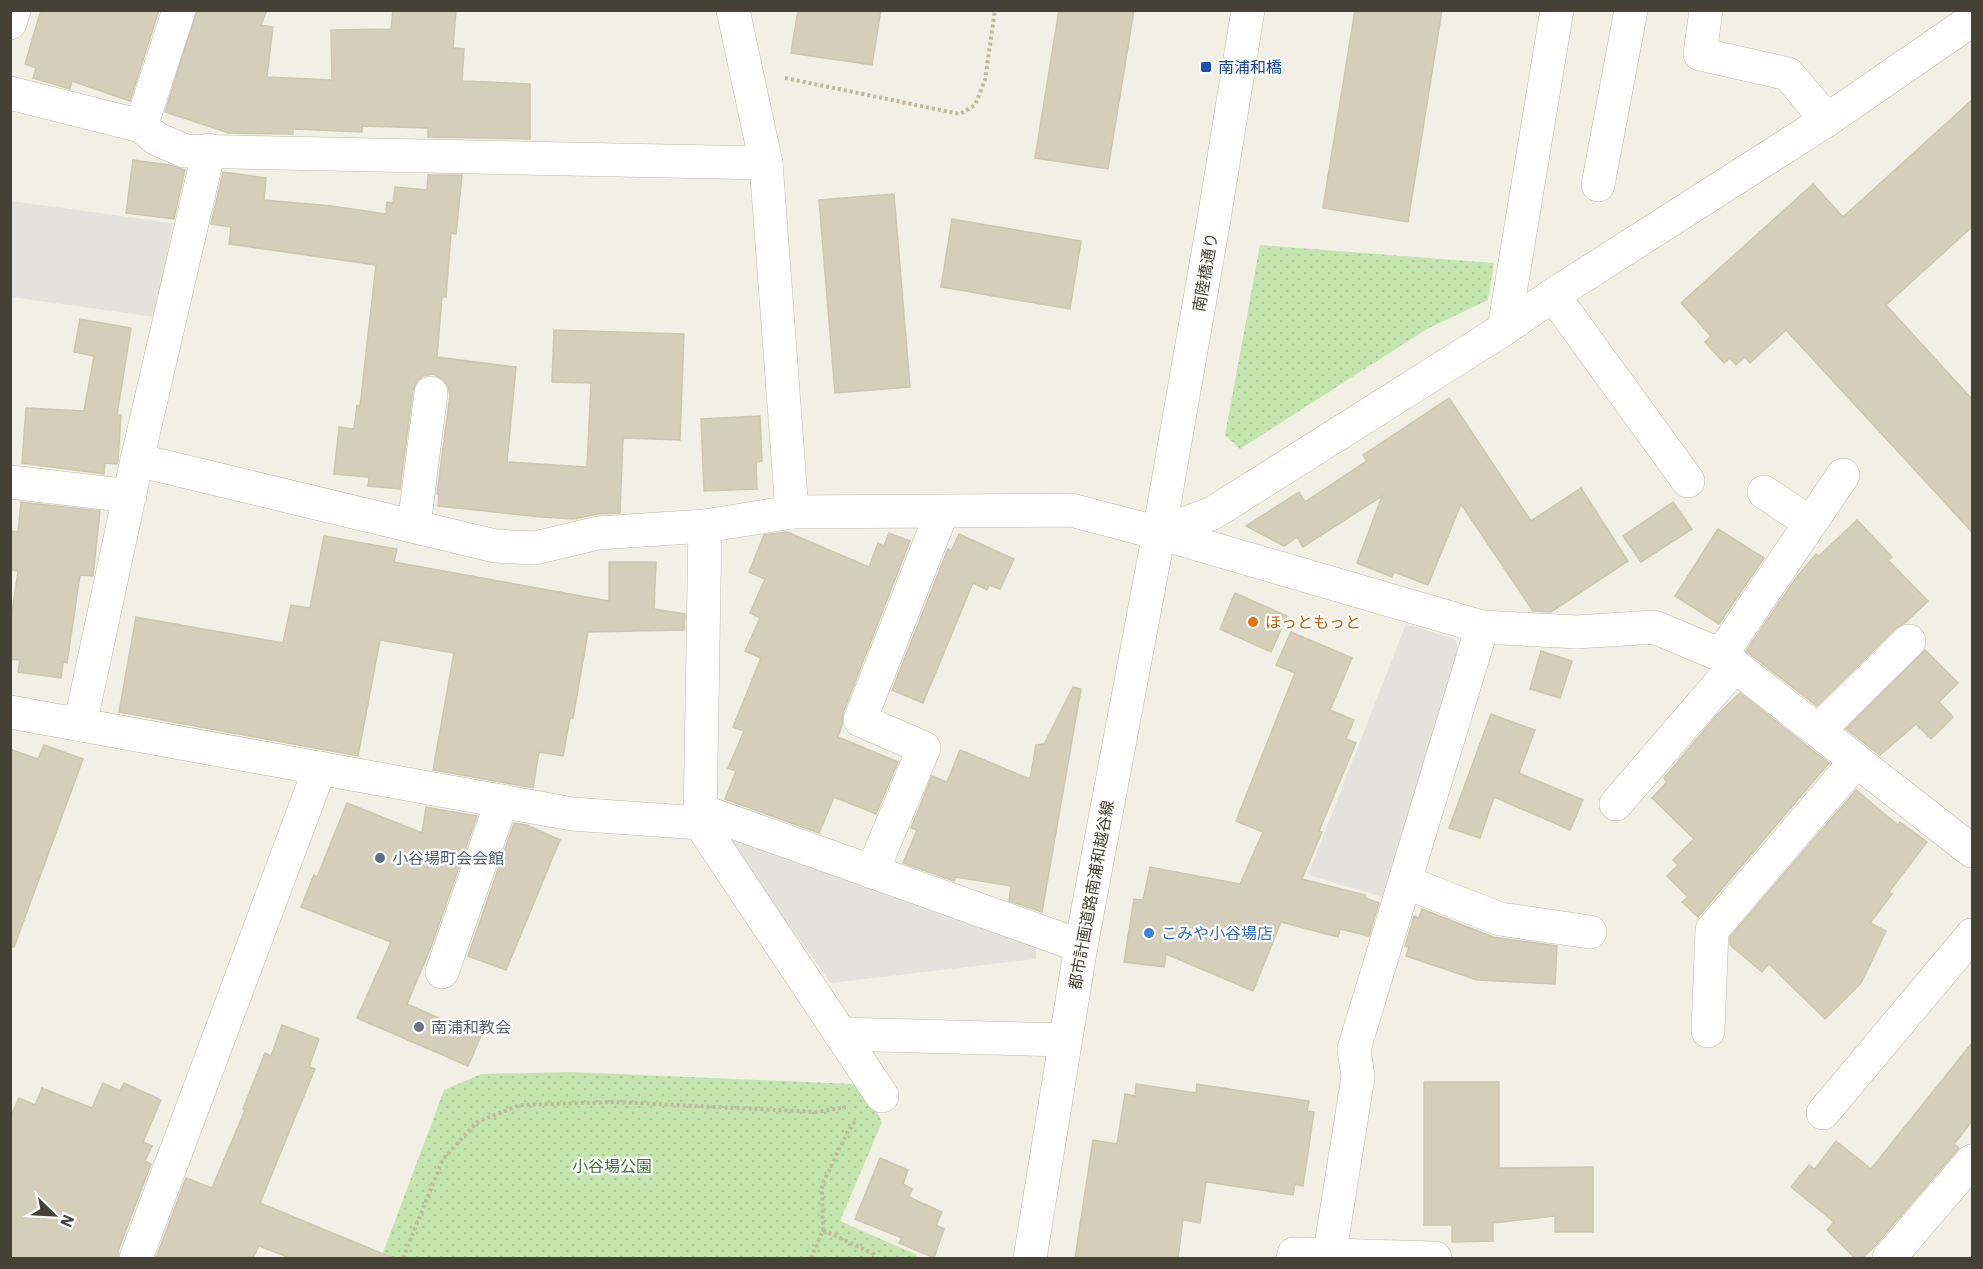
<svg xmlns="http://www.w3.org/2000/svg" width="1983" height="1269" font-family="'IBM Plex Sans','Noto Sans JP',sans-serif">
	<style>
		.park { fill: url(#park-dots) }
		.parking { fill: #e3e2dd }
		.building { fill: #d4cebb; stroke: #cec7ae; stroke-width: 1.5 }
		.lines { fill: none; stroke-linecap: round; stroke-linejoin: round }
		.minor-casing { stroke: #bdb9a8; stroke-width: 34 }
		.path { stroke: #bfb89a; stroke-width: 4; stroke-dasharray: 3 3; stroke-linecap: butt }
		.minor { stroke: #fff; stroke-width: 33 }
		.transit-dot { fill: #1a4fb4; stroke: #fff; stroke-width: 2 }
		.food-dot { fill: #e8710a; stroke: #fff; stroke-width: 2 }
		.service-dot { fill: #5c6f8a; stroke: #fff; stroke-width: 2 }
		.shop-dot { fill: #3f7fe0; stroke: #fff; stroke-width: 2 }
		.worship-dot { fill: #6b7280; stroke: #fff; stroke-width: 2 }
		.labels { text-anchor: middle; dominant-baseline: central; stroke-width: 4.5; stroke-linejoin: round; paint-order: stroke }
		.transit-label { font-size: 16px; fill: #164399; stroke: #fff; text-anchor: start }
		.street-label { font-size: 16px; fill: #454135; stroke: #fff }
		.food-label { font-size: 16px; fill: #c56008; stroke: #fff; text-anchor: start }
		.service-label { font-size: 16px; fill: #4e5e75; stroke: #fff; text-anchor: start }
		.shop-label { font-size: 16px; fill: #366cbe; stroke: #fff; text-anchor: start }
		.worship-label { font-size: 16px; fill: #5b616d; stroke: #fff; text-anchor: start }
		.park-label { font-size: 16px; fill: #3a752a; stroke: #fff }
	</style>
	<defs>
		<pattern id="park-dots" width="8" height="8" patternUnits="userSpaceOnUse" patternTransform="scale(1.5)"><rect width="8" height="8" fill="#c4e6ae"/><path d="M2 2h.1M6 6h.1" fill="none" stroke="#aac696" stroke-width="1.8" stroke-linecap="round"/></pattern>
	</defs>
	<rect width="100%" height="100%" fill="#f2f0e5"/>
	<g class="park">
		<path d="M 1260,245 L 1494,263 L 1488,300 L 1427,329 L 1240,449 L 1225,435 Z"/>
		<path d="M 571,1072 L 856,1084 L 870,1099 L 882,1122 L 840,1221 L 917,1255 L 916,1258 L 381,1258 L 444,1090 L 481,1074 Z"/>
	</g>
	<g class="parking">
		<path d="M 11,201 L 173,223 L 155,317 L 11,297 Z"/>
		<path d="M 1406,624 L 1455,639 L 1460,654 L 1387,898 L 1308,875 Z"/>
		<path d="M 726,829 L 1036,943 L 1036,959 L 831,983 L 725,838 Z"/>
	</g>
	<g class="building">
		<path d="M 41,10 L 159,10 L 130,101 L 72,81 L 70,89 L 33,78 L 36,68 L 25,64 Z"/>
		<path d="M 197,10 L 267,10 L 261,25 L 273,27 L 267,77 L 332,80 L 331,30 L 391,29 L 393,10 L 456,10 L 453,48 L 464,49 L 462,81 L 530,84 L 530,139 L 428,137 L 428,128 L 362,126 L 362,132 L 293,129 L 293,134 L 229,133 L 165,112 Z"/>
		<path d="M 798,10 L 881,10 L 872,65 L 791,53 Z"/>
		<path d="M 1059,10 L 1134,10 L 1108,169 L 1035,158 Z"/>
		<path d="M 1355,10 L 1442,10 L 1408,222 L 1323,208 Z"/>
		<path d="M 1972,100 L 1972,227 L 1886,305 L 1972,399 L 1972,532 L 1786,330 L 1750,363 L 1745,357 L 1736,365 L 1730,358 L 1724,363 L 1705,342 L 1711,336 L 1681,303 L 1813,184 L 1843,217 Z"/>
		<path d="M 133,160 L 170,165 L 185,170 L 174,219 L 126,213 Z"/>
		<path d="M 223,172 L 266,178 L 264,200 L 332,206 L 386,214 L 387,202 L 393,203 L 395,187 L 427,190 L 428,175 L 462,175 L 456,234 L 451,233 L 446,297 L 442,297 L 437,357 L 516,367 L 507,462 L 587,467 L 591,383 L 552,382 L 554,330 L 684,334 L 680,440 L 623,438 L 620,513 L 597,514 L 574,519 L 541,517 L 438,506 L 439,494 L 437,494 L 450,395 L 448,386 L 443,379 L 433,374 L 423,376 L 417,381 L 413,390 L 400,489 L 368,486 L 369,477 L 334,474 L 339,427 L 354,429 L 357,405 L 360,406 L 376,265 L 229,244 L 231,227 L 211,224 Z"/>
		<path d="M 894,194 L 910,387 L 835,393 L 819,200 Z"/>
		<path d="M 952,219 L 1081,241 L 1070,309 L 941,287 Z"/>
		<path d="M 80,319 L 131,328 L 117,415 L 121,415 L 118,460 L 117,464 L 105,463 L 104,474 L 22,463 L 26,408 L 84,411 L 94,356 L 74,352 Z"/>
		<path d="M 1449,398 L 1531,521 L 1581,488 L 1628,561 L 1551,612 L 1533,611 L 1461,504 L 1428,585 L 1394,572 L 1392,577 L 1357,563 L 1382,496 L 1303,547 L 1297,537 L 1284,546 L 1246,526 L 1299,492 L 1305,502 L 1367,461 L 1363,455 Z"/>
		<path d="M 760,416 L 762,461 L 756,462 L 757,489 L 704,491 L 701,419 Z"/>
		<path d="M 21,502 L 100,511 L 93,576 L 80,575 L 67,663 L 63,662 L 61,678 L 18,672 L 20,660 L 10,659 L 10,627 L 18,571 L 10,570 L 10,531 L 18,532 Z"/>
		<path d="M 1673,502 L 1692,529 L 1641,562 L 1623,536 Z"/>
		<path d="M 1857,520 L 1892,557 L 1888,560 L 1928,601 L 1905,623 L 1896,628 L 1817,706 L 1746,651 L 1796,578 L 1816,554 L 1819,556 Z"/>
		<path d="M 1718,529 L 1764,558 L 1719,624 L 1675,596 Z"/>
		<path d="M 787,532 L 869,567 L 878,543 L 884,546 L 889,533 L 910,541 L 843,713 L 842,725 L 838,737 L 898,762 L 876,814 L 834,797 L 819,833 L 725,799 L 736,771 L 728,768 L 744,731 L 733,727 L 761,658 L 745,651 L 760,618 L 750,613 L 765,579 L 749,572 L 764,535 Z"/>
		<path d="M 959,534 L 1014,559 L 1000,589 L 989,585 L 987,590 L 973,583 L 923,703 L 892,690 L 948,549 L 951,551 Z"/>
		<path d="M 324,536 L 397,549 L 394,562 L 609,601 L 609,562 L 656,562 L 654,609 L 685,614 L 684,630 L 588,632 L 573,718 L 570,718 L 563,756 L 539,752 L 533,788 L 433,770 L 454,653 L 380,640 L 358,756 L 119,712 L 136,617 L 283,643 L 291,605 L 310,608 Z"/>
		<path d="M 1235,593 L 1287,616 L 1271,652 L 1220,629 Z"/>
		<path d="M 1291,632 L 1352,658 L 1330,710 L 1354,720 L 1346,739 L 1356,743 L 1319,831 L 1322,832 L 1302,879 L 1365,895 L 1365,898 L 1379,903 L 1369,936 L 1340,929 L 1338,937 L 1281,922 L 1253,991 L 1166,954 L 1164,967 L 1124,962 L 1134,899 L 1143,900 L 1150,867 L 1240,884 L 1263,832 L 1236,821 L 1295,673 L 1276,665 Z"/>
		<path d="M 1925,650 L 1958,683 L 1939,702 L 1953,717 L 1931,739 L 1916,724 L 1880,755 L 1846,729 Z"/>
		<path d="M 1541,651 L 1572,661 L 1560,698 L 1530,689 Z"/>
		<path d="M 1073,687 L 1081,689 L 1042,912 L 1009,901 L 1011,886 L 956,877 L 954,881 L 903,863 L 917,830 L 911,828 L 932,776 L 947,782 L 960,750 L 1030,779 L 1036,745 L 1044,744 Z"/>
		<path d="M 1740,693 L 1829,763 L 1698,917 L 1682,902 L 1688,897 L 1667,876 L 1678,865 L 1673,860 L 1694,839 L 1652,798 L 1667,782 L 1664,778 L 1716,716 Z"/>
		<path d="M 1491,714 L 1535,730 L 1519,773 L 1583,800 L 1570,830 L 1494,797 L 1480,838 L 1449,828 Z"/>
		<path d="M 44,745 L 83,759 L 14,947 L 10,946 L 10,749 L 38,759 Z"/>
		<path d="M 1856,790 L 1898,825 L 1900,822 L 1927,842 L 1889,892 L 1892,894 L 1870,923 L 1886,931 L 1861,983 L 1825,1019 L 1769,964 L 1762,972 L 1730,945 L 1730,937 Z"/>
		<path d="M 347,803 L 422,833 L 426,807 L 477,816 L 431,947 L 407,1004 L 481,1036 L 468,1066 L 357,1018 L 391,942 L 301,907 L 314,875 L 317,877 Z"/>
		<path d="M 514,823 L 527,825 L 560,840 L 506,970 L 468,956 Z"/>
		<path d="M 1422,909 L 1493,937 L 1557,946 L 1555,984 L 1477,980 L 1406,956 L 1409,947 L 1405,946 L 1414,916 L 1419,918 Z"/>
		<path d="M 282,1025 L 319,1039 L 309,1067 L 315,1069 L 260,1203 L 393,1258 L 290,1258 L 259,1246 L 253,1258 L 156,1258 L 186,1178 L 212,1188 L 245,1110 L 243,1109 L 265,1053 L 271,1056 Z"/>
		<path d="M 1972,1043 L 1972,1121 L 1954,1144 L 1959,1148 L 1874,1247 L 1862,1258 L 1855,1258 L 1827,1230 L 1834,1222 L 1791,1187 L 1809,1165 L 1815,1169 L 1836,1141 L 1871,1169 Z"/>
		<path d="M 1424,1082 L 1499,1082 L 1499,1168 L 1593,1167 L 1593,1232 L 1555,1232 L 1555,1216 L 1493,1223 L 1493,1241 L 1452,1242 L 1452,1225 L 1424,1225 Z"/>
		<path d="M 103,1083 L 120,1091 L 124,1083 L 161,1100 L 143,1142 L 152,1146 L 145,1161 L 151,1164 L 118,1251 L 118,1258 L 10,1258 L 10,1118 L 19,1098 L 35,1105 L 42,1088 L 92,1108 Z"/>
		<path d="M 1136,1084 L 1196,1093 L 1197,1084 L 1309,1101 L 1307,1111 L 1314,1112 L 1303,1186 L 1295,1184 L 1293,1195 L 1206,1182 L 1200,1223 L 1183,1220 L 1178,1258 L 1075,1258 L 1093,1140 L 1117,1144 L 1125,1094 L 1135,1096 Z"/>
		<path d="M 880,1158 L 908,1170 L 903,1184 L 912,1189 L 909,1197 L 942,1212 L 936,1225 L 944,1229 L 934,1258 L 899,1243 L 902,1238 L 855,1219 Z"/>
	</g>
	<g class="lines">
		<defs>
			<g id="minor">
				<path d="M 733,10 L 766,163 L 792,512 L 705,526 L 700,823 L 882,1096"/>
				<path d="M 1706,10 L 1700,54 L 1788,74 L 1827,120"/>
				<path d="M 10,23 L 14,10"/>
				<path d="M 10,93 L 141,126 L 157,139 L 185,151 L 766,163"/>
				<path d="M 141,126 L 179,10"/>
				<path d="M 1598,185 L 1631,10"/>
				<path d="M 1553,295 L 1688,481"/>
				<path d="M 1504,329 L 1557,10"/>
				<path d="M 137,460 L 495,546 L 535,548 L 598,533 L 705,526"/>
				<path d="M 10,482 L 130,496"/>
				<path d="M 1764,492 L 1810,523"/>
				<path d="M 792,512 L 1071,510 L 1159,533 L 1482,627 L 1577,632 L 1654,627 L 1721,655 L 1972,851"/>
				<path d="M 414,525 L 431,393"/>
				<path d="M 1159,533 L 1213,513 L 1504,329 L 1553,295 L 1827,120 L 1972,20"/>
				<path d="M 1721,655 L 1843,475"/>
				<path d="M 10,712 L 572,814 L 700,823"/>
				<path d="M 80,725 L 137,460 L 209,150"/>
				<path d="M 1819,730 L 1909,641"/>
				<path d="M 1616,804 L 1735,666"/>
				<path d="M 699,810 L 1081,946"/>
				<path d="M 872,872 L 924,748 L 860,720 L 942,512"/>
				<path d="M 1405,882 L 1500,919 L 1590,932"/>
				<path d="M 442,972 L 502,801"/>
				<path d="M 1708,1031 L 1712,930 L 1856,761"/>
				<path d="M 840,1034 L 1065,1040"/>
				<path d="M 1823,1113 L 1972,935"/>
				<path d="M 136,1258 L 320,768"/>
				<path d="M 1030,1258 L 1081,946 L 1159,533 L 1214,219 L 1248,10"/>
				<path d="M 1293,1258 L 1294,1254 L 1435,1258"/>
				<path d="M 1329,1258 L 1358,1077 L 1354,1049 L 1482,627"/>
				<path d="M 1889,1258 L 1972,1161"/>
			</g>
		</defs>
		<use href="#minor" class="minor-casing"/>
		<g class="path">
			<path d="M 785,78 L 960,114 L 975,105 L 985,80 L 995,10"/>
			<path d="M 823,1230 L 874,1254 L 876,1258"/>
			<path d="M 403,1258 L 443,1159 L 477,1122 L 520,1105 L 616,1102 L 817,1112 L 846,1107"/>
			<path d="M 811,1258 L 823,1230 L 822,1185 L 847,1133 L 856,1120"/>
		</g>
		<use href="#minor" class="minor"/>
	</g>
	<rect class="transit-dot" x="1200" y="61" width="12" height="12" rx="3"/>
	<circle class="food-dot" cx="1253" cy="622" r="6"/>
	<circle class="service-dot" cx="380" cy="858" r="6"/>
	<circle class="shop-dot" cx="1149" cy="933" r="6"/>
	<circle class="worship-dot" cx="419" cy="1027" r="6"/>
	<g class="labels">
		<g class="transit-label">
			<text x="1218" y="67">南浦和橋</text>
		</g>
		<g class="street-label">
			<text transform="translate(1205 272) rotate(-80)">南陸橋通り</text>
			<text transform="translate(1091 895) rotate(-80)">都市計画道路南浦和越谷線</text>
		</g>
		<g class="food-label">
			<text x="1265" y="622">ほっともっと</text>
		</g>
		<g class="service-label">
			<text x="392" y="858">小谷場町会会館</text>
		</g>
		<g class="shop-label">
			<text x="1161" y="933">こみや小谷場店</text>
		</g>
		<g class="worship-label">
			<text x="431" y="1027">南浦和教会</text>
		</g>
		<g class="park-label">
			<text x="612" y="1166">小谷場公園</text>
		</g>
	</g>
	<rect width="1983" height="1269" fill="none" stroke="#454135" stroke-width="24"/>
	<g transform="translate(54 1215) rotate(114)" stroke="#ffffff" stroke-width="4.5" paint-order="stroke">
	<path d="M0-4.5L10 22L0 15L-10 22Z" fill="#454135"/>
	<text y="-9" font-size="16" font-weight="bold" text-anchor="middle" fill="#454135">N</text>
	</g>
</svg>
